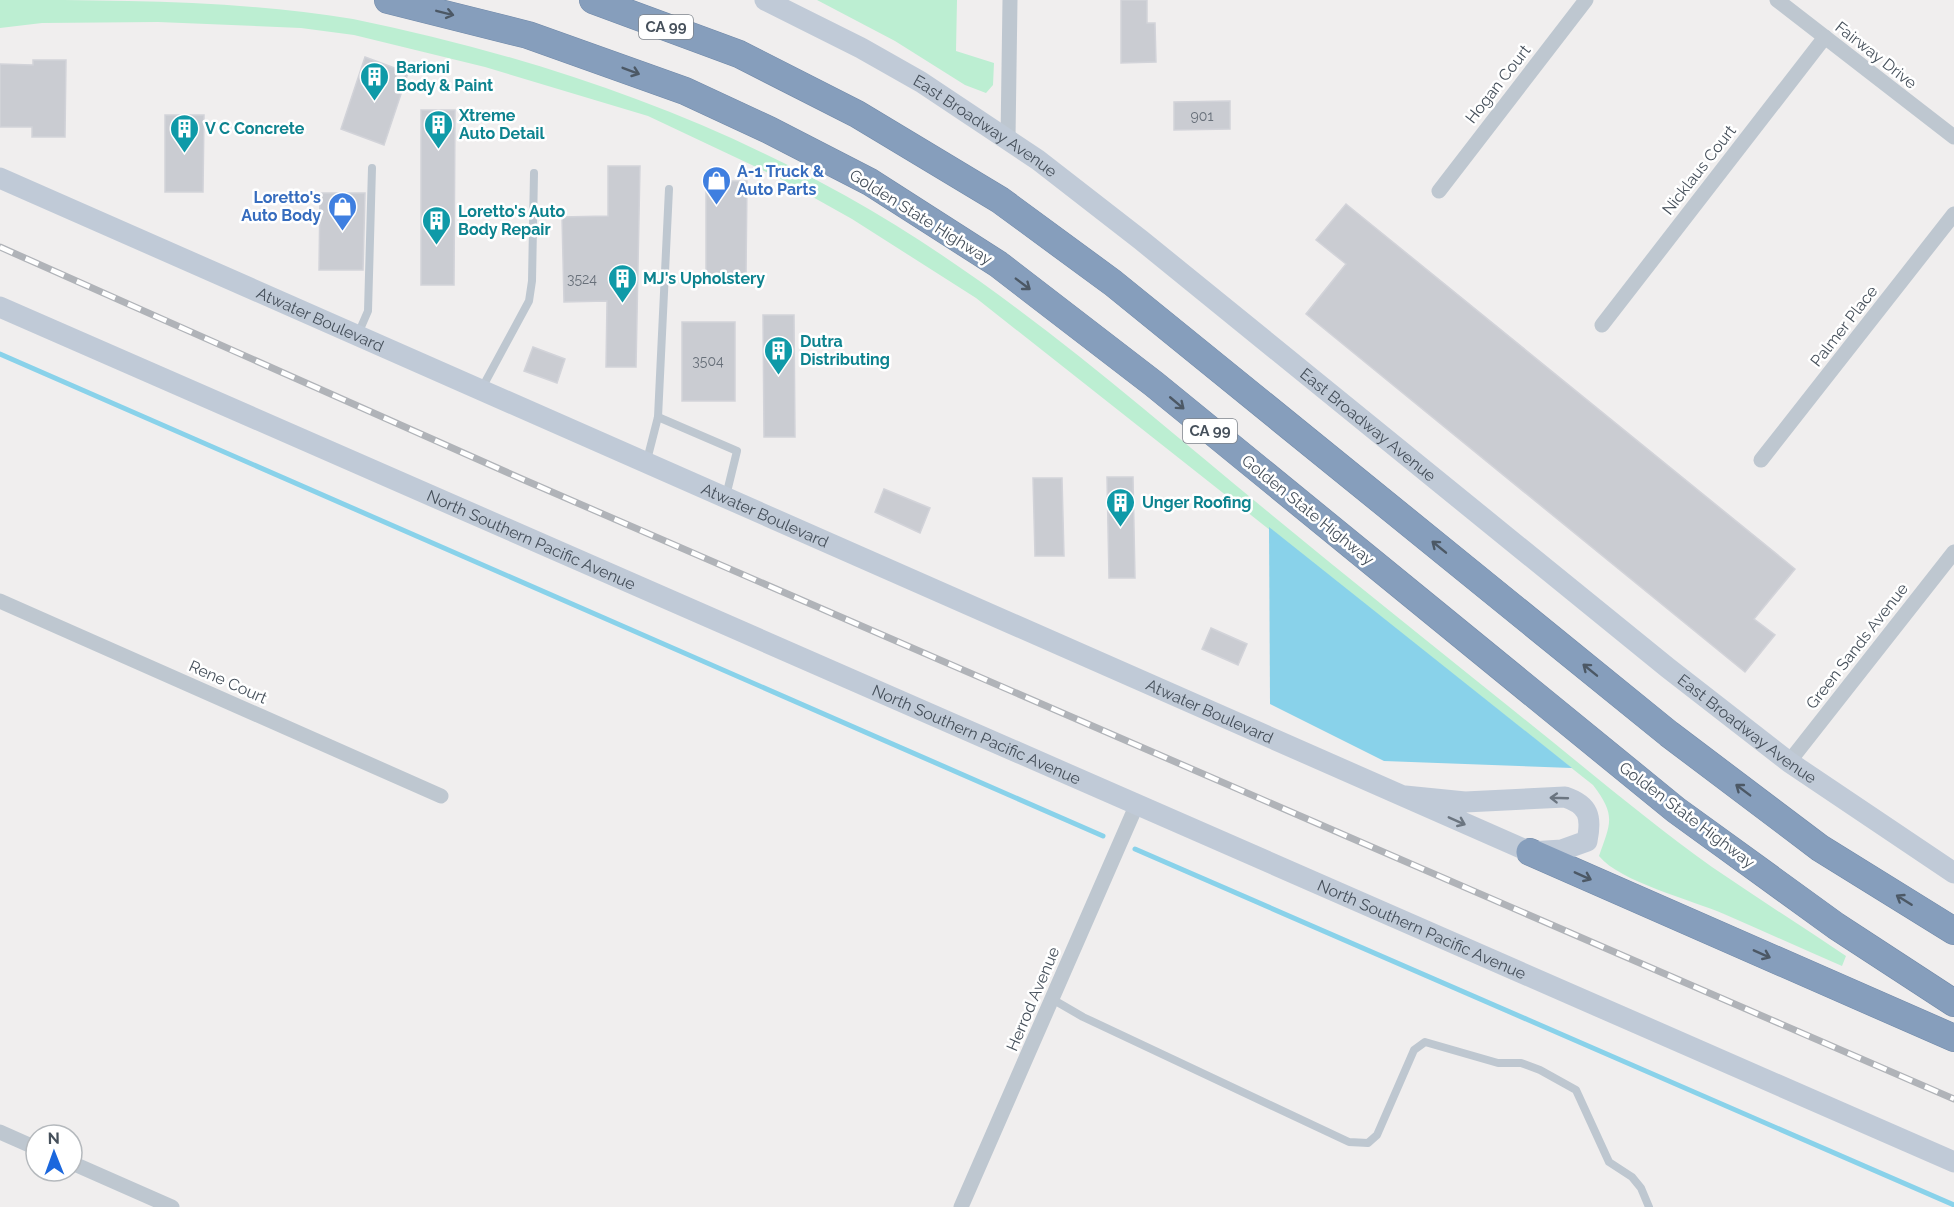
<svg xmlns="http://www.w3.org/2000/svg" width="1954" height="1207" font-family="Raleway,sans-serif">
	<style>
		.green { fill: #bceed2 }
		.water { fill: #89d2ea }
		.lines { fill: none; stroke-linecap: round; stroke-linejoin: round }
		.stream { stroke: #89d2ea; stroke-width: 5 }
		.building { fill: #caccd2; stroke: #d2d3d9; stroke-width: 1.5 }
		.highway-casing { stroke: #7189a8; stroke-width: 28 }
		.lane { stroke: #bec7d0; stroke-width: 8 }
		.street { stroke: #bec7d0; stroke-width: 15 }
		.secondary { stroke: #c0cad7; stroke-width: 21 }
		.highway { stroke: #869ebc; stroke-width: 27 }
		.rail-casing { stroke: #b0b3b8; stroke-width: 7 }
		.rail { stroke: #fff; stroke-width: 4.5; stroke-dasharray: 14; stroke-linecap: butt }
		.oneway { stroke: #4c5865 }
		.oneway2 { stroke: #6b7580 }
		.labels { text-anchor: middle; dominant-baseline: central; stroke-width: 5; stroke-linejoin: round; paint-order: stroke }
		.number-label { font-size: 14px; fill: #676f79 }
		.shield { fill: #fff; stroke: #7e848c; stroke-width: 1.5 }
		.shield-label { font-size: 15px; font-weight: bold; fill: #46505b }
		.street-label { font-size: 16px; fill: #46505b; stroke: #fff }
		.culture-label { font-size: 16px; font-weight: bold; fill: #0d838f; stroke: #fff; text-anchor: start }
		.shop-label { font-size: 16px; font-weight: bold; fill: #366cbe; stroke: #fff; text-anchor: start }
	</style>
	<rect width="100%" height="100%" fill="#f0eeee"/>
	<g class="green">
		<path d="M 0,0 C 118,0 237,0 353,19 C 525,54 693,110 846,196 C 1000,282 1132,400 1267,511 C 1350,580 1434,646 1518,714 C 1582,765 1645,819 1712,867 C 1756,897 1801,926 1846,956 L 1842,966 C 1803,949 1763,931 1724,914 C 1692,900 1620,882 1599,856 C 1610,824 1617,816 1593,785 L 976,298 L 852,219 L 777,177 L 648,116 L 485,67 L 354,35 L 301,28 L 158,22 L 42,23 L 0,28 Z"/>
		<path d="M 817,0 L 957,0 L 956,51 L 994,63 L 993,85 L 986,93 L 965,85 L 895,41 Z"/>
	</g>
	<path class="water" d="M 1269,527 L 1572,768 L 1384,761 L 1270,704 Z"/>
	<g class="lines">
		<g class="stream">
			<path d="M 0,354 L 1103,836"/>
			<path d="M 1135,849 L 1954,1205"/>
		</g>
	</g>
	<g class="building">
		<path d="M 1121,0 L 1147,0 L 1147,23 L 1155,23 L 1156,62 L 1121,63 Z"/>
		<path d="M 365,57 L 408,73 L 384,145 L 341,129 Z"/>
		<path d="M 33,60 L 66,60 L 65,137 L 32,137 L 32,127 L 0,127 L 0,64 L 33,65 Z"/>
		<path d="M 1230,101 L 1230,129 L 1174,130 L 1174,102 Z"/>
		<path d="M 421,110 L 455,110 L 454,285 L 421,285 Z"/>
		<path d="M 165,115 L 204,115 L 203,192 L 165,192 Z"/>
		<path d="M 608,166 L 640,166 L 636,367 L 606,367 L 607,301 L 564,302 L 562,217 L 608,216 Z"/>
		<path d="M 706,181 L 747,181 L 746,276 L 706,276 Z"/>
		<path d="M 320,193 L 365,193 L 363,270 L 319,270 Z"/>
		<path d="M 1346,204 L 1795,569 L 1754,619 L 1775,635 L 1745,672 L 1306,314 L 1346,264 L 1316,240 Z"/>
		<path d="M 763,315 L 794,315 L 795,437 L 764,437 Z"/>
		<rect x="682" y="322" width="53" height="79"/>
		<path d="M 533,347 L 565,359 L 557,383 L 524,371 Z"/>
		<path d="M 1107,477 L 1133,477 L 1135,578 L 1109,578 Z"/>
		<path d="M 1033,478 L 1062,478 L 1064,556 L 1035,556 Z"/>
		<path d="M 884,489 L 930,508 L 920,533 L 875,512 Z"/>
		<path d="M 1211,628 L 1247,644 L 1238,665 L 1202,649 Z"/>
	</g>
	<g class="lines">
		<defs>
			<g id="highway">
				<path d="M 388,0 L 528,35 L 685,91 L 769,130 L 870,182 L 998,264 L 1154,384 L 1676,810 L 1836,926 L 1954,1003"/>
				<path d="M 593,0 L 739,54 L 857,114 L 1000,200 L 1113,283 L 1669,734 L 1820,848 L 1954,931"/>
				<path d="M 1530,852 L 1954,1038"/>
			</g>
		</defs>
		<use href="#highway" class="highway-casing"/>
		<g class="lane">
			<path d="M 358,334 L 368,311 L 372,168"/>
			<path d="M 482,388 L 529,301 L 532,281 L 534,173"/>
			<path d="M 658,417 L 737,451 L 726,496"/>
			<path d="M 647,460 L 658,417 L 669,189"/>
			<path d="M 1052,999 L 1083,1017 L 1349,1142 L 1368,1143 L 1377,1135 L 1414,1050 L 1425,1042 L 1498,1063 L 1521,1063 L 1540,1070 L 1576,1090 L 1609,1162 L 1632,1177 L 1641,1188 L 1649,1207"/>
		</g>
		<g class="street">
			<path d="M 1777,0 L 1954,137"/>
			<path d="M 1008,138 L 1010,0"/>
			<path d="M 1439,191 L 1586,0"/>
			<path d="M 1602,325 L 1825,37"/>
			<path d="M 1761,460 L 1954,214"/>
			<path d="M 0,601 L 441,796"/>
			<path d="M 1789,762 L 1954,552"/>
			<path d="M 0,1132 L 36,1148"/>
			<path d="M 72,1163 L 172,1207"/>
			<path d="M 961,1207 L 1137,804"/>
		</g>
		<g class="secondary">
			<path id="s1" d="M 765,0 L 861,48 L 921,82 L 1038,160 L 1141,240 L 1668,668 L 1789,762 L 1954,873"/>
			<path id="s2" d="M 0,178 L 1530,852 L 1562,850 L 1587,841 C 1592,817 1589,805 1565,797 L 1465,802 L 1405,796"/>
			<path id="s3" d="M 0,307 L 1954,1162"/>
		</g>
		<use href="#highway" class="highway"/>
		<defs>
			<path id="rail" d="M 0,247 L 522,479 L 1954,1099"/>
		</defs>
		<use href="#rail" class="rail-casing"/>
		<use href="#rail" class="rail"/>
	</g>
	<defs><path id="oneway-shaft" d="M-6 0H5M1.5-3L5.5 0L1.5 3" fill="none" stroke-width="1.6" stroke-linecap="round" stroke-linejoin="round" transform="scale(1.5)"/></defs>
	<g class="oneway">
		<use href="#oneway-shaft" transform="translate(445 13) rotate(14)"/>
		<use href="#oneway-shaft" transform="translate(631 71) rotate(21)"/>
		<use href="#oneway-shaft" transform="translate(1023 284) rotate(37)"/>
		<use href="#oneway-shaft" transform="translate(1177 403) rotate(40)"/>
		<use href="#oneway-shaft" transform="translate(1439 547) rotate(-141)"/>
		<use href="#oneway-shaft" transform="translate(1590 670) rotate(-141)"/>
		<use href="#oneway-shaft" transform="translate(1743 790) rotate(-143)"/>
		<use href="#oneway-shaft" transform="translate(1583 876) rotate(24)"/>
		<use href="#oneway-shaft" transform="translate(1904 900) rotate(-148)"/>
		<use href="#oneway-shaft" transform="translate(1762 954) rotate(24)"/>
	</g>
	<g class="oneway2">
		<use href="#oneway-shaft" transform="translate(1559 798) rotate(-178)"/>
		<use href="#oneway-shaft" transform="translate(1457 821) rotate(24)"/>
	</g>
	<defs>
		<symbol id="building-pin" viewBox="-11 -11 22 30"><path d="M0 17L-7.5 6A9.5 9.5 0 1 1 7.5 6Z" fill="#0f9aa8" stroke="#fff"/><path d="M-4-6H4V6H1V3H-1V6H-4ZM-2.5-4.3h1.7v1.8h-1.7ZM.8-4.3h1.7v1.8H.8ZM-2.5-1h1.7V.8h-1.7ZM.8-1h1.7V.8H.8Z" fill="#fff"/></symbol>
		<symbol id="shop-pin" viewBox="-11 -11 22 30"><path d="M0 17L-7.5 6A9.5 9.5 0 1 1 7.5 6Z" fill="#3f7fe0" stroke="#fff"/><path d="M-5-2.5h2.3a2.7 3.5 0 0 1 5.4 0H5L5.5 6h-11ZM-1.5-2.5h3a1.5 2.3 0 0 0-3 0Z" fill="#fff"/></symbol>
	</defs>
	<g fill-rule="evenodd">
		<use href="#building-pin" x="358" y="60" width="33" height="45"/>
		<use href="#building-pin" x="422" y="108" width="33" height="45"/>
		<use href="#building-pin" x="168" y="112" width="33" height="45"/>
		<use href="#shop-pin" x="700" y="164" width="33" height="45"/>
		<use href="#shop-pin" x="326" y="190" width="33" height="45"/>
		<use href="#building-pin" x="420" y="204" width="33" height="45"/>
		<use href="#building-pin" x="606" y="262" width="33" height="45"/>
		<use href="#building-pin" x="762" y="334" width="33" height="45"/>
		<use href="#building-pin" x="1104" y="486" width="33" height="45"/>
	</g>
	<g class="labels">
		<g class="number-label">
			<text x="1202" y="116">901</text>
			<text x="582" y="279">3524</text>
			<text x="708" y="361">3504</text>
		</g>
		<g class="shield">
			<rect x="639" y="15" width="54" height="24" rx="4.5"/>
			<rect x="1183" y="419" width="54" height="24" rx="4.5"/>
		</g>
		<g class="shield-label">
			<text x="666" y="27">CA 99</text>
			<text x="1210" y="431">CA 99</text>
		</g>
		<g class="street-label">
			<text transform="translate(1876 55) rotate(38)">Fairway Drive</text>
			<text transform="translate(1498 84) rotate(-52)">Hogan Court</text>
			<text stroke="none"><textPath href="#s1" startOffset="254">East Broadway Avenue</textPath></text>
			<text transform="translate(1699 170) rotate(-52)">Nicklaus Court</text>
			<text transform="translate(921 217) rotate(32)">Golden State Highway</text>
			<text stroke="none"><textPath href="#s2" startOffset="350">Atwater Boulevard</textPath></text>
			<text transform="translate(1844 326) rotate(-52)">Palmer Place</text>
			<text stroke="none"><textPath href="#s1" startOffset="740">East Broadway Avenue</textPath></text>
			<text transform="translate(1308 510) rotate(39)">Golden State Highway</text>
			<text stroke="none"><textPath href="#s2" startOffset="836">Atwater Boulevard</textPath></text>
			<text stroke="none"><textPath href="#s3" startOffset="580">North Southern Pacific Avenue</textPath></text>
			<text transform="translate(1857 646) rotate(-52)">Green Sands Avenue</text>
			<text transform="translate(228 682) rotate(24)">Rene Court</text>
			<text stroke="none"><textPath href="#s2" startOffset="1322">Atwater Boulevard</textPath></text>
			<text stroke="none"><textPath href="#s1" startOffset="1226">East Broadway Avenue</textPath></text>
			<text stroke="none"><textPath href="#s3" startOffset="1066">North Southern Pacific Avenue</textPath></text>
			<text transform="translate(1687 815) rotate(37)">Golden State Highway</text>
			<text stroke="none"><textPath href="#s3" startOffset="1552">North Southern Pacific Avenue</textPath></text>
			<text transform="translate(1033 999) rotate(-67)">Herrod Avenue</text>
		</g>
		<g class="culture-label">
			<text x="396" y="67">Barioni<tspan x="396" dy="18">Body &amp; Paint</tspan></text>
			<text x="459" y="115">Xtreme<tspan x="459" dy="18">Auto Detail</tspan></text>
			<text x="205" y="128">V C Concrete</text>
			<text x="458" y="211">Loretto's Auto<tspan x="458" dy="18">Body Repair</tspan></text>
			<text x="643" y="278">MJ's Upholstery</text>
			<text x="800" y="341">Dutra<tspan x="800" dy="18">Distributing</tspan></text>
			<text x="1142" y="502">Unger Roofing</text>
		</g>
		<g class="shop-label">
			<text x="737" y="171">A-1 Truck &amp;<tspan x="737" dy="18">Auto Parts</tspan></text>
			<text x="321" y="197" text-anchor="end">Loretto's<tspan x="321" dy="18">Auto Body</tspan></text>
		</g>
	</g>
	<g transform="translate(54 1153) rotate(359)"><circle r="28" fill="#ffffff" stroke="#b5b9bd" stroke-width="1.5"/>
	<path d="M0-4.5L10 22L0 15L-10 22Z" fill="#1b67dd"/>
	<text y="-9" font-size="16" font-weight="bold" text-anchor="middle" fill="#46505b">N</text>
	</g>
</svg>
